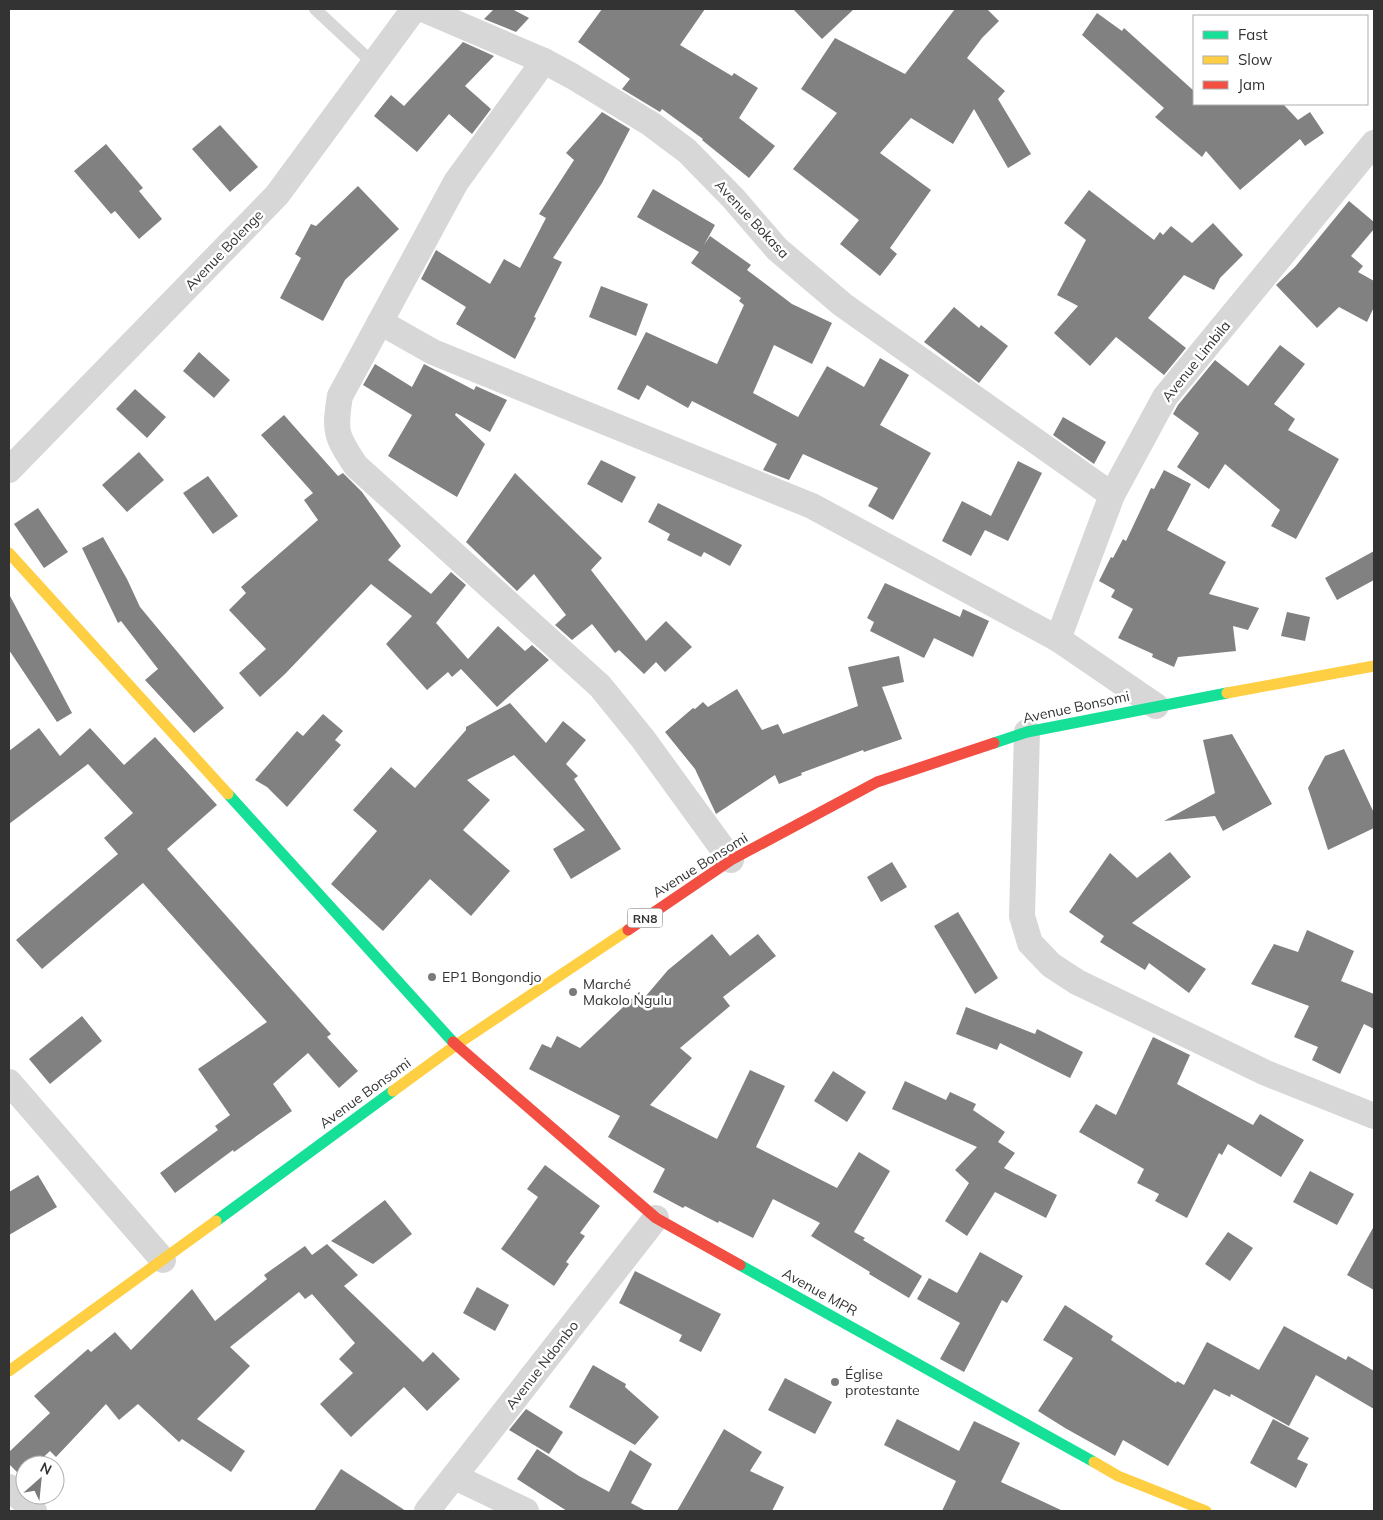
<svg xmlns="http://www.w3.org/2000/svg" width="1383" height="1520" font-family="Mulish,sans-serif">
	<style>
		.building { fill: #818181 }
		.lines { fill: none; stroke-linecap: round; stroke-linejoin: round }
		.lane { stroke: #d7d7d7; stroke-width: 12 }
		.street { stroke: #d7d7d7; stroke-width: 26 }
		.fast { stroke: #16e098; stroke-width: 11 }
		.slow { stroke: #ffcf43; stroke-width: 11 }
		.jam { stroke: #f24e42; stroke-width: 11 }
		.poi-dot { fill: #7a7a7a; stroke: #fff; stroke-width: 2 }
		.labels { text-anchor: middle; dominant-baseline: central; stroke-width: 5; stroke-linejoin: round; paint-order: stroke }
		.shield { fill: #fff; stroke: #707070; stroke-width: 1 }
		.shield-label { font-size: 12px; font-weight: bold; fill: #333 }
		.street-label { font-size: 14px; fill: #333; stroke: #fff }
		.poi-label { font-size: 14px; fill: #333; stroke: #fff; text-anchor: start }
	</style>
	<rect width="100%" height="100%" fill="#fff"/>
	<g class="building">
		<path d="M 494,9 L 512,9 L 529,18 L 516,32 L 484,19 Z"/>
		<path d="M 602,9 L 705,9 L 680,45 L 732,76 L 734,73 L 758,88 L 739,118 L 775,146 L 749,178 L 702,140 L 703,139 L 662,109 L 660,112 L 622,89 L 630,79 L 578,42 Z"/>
		<path d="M 793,9 L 854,9 L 822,39 Z"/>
		<path d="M 955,9 L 987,9 L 999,21 L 982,38 L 967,58 L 1005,91 L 998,99 L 1031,154 L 1008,168 L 974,109 L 953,144 L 911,118 L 880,153 L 931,190 L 890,248 L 897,254 L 880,276 L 840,244 L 859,220 L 793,169 L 837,113 L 801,89 L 835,38 L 905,74 Z"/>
		<path d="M 1097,13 L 1122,31 L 1124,28 L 1194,91 L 1194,104 L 1283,104 L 1298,120 L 1310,112 L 1324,133 L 1305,146 L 1300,139 L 1240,190 L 1206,151 L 1202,157 L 1155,117 L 1164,108 L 1082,35 Z"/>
		<path d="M 463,42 L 494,56 L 465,86 L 491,109 L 472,134 L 449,114 L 417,152 L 374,116 L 391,95 L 404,106 Z"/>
		<path d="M 602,112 L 630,129 L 602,183 L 553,258 L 562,262 L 534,317 L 536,318 L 515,359 L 456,324 L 466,307 L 421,279 L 436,250 L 490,284 L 504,259 L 520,268 L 546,218 L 539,214 L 574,160 L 566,153 Z"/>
		<path d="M 220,125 L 258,167 L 230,192 L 192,149 Z"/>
		<path d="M 106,144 L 143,188 L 139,191 L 162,219 L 139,239 L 115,211 L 111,214 L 74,171 Z"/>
		<path d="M 358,186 L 399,229 L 345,280 L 323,321 L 280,298 L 301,258 L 295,254 L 311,224 L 316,226 Z"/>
		<path d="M 653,189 L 715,225 L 704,245 L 710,236 L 751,265 L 747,270 L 792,304 L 832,323 L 812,364 L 774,345 L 753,393 L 798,417 L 827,366 L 864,387 L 880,358 L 909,375 L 880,425 L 931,453 L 893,520 L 868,506 L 878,488 L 803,454 L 789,480 L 763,470 L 777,444 L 692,401 L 688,408 L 647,385 L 639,400 L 617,389 L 646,332 L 717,364 L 744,305 L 739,301 L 741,298 L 691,263 L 699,252 L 637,217 Z"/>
		<path d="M 1089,190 L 1154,240 L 1160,232 L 1163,235 L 1171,226 L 1192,243 L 1213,223 L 1243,255 L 1220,278 L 1214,290 L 1184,275 L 1148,318 L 1186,348 L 1164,375 L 1116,337 L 1090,366 L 1054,333 L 1078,306 L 1057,295 L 1086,240 L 1064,223 Z"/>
		<path d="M 1349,201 L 1374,222 L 1374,229 L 1351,256 L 1363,266 L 1358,272 L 1374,281 L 1374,307 L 1367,322 L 1339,307 L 1317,328 L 1276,285 L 1295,267 Z"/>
		<path d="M 601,286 L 648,304 L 636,336 L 589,317 Z"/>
		<path d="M 954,307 L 979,328 L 981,325 L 1008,346 L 979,383 L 924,342 Z"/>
		<path d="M 1280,345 L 1305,364 L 1274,404 L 1295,419 L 1288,430 L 1339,459 L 1296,539 L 1271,526 L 1280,510 L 1225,464 L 1209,489 L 1177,467 L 1199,433 L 1173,414 L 1178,405 L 1215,360 L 1248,386 Z"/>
		<path d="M 199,352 L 230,380 L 214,398 L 183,371 Z"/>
		<path d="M 375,364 L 412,387 L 424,364 L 474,390 L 476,386 L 507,400 L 490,432 L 456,413 L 455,415 L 485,444 L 457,497 L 388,456 L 412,415 L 363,385 Z"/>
		<path d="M 135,389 L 166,417 L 147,438 L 116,409 Z"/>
		<path d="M 284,415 L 338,476 L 343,473 L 362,492 L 401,546 L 388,560 L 431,594 L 451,572 L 466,585 L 436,623 L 468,659 L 498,626 L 525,651 L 532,645 L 549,660 L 497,707 L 461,669 L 452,677 L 448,672 L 427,690 L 386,644 L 412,616 L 371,584 L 285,674 L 260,697 L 239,673 L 266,649 L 229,610 L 246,593 L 241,587 L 318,520 L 304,500 L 313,493 L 261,435 Z"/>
		<path d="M 1063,417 L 1106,442 L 1094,464 L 1053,435 Z"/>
		<path d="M 139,452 L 164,480 L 127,512 L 102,485 Z"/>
		<path d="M 601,460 L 636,477 L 622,503 L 587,484 Z"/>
		<path d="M 1018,461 L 1042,473 L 1008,541 L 985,530 L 971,556 L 942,541 L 962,501 L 991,516 Z"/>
		<path d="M 1164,470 L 1191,484 L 1167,530 L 1226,562 L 1209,594 L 1259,608 L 1248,630 L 1233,626 L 1236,651 L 1178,657 L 1174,667 L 1152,657 L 1153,654 L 1118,638 L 1133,609 L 1111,597 L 1115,590 L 1099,581 L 1111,557 L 1113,558 L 1123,539 L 1126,541 L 1151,488 L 1154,489 Z"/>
		<path d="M 515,473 L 602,558 L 591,570 L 646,641 L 666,621 L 692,647 L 665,672 L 656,662 L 644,674 L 619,650 L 615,653 L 592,624 L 572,640 L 555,625 L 566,615 L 534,574 L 517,591 L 466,542 Z"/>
		<path d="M 208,476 L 238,516 L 213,534 L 183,493 Z"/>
		<path d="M 658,503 L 742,545 L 730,566 L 704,552 L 701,557 L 667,540 L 670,534 L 648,522 Z"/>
		<path d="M 38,508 L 68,552 L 44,568 L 14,524 Z"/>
		<path d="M 103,537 L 127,579 L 140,607 L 224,708 L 194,733 L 145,680 L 158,669 L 121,621 L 118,623 L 82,548 Z"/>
		<path d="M 1374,551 L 1374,580 L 1337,600 L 1325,578 Z"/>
		<path d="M 885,583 L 960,617 L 963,609 L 989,621 L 973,657 L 934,638 L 924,658 L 870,631 L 874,622 L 867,618 Z"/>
		<path d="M 9,594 L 72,713 L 57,722 L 9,650 Z"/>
		<path d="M 1287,612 L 1310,617 L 1305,641 L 1281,636 Z"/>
		<path d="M 899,656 L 904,682 L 882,687 L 902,739 L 864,752 L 863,750 L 801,773 L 802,775 L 779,784 L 775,775 L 716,814 L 695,769 L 665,732 L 693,708 L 695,709 L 703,702 L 708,707 L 737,689 L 762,730 L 778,724 L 783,734 L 858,706 L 848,667 Z"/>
		<path d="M 510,703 L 546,743 L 563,721 L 586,740 L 566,764 L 578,776 L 574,779 L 621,849 L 571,879 L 553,849 L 585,830 L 514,755 L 467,780 L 490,800 L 463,830 L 510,871 L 471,916 L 430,879 L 383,931 L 331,884 L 377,831 L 353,810 L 391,767 L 415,788 L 466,730 L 466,727 Z"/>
		<path d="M 323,714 L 343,731 L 335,740 L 341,745 L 287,807 L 267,787 L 255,780 L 297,731 L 303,736 Z"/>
		<path d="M 39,728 L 60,756 L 90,728 L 124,765 L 155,737 L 217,805 L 167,849 L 331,1034 L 327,1037 L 358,1071 L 339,1088 L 308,1053 L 273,1084 L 292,1111 L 234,1152 L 233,1150 L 175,1193 L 160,1173 L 218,1130 L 215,1126 L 230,1115 L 198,1069 L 267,1022 L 143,883 L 42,969 L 16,940 L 118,854 L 104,838 L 133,813 L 88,764 L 9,824 L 9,751 Z"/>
		<path d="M 1232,734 L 1272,804 L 1223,831 L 1215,816 L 1164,821 L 1215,793 L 1203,740 Z"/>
		<path d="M 1344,749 L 1374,813 L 1374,828 L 1328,850 L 1308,788 L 1325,756 Z"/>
		<path d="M 1170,852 L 1191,877 L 1132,923 L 1206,969 L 1189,993 L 1149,963 L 1145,970 L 1100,942 L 1104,936 L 1069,912 L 1110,853 L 1137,878 Z"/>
		<path d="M 892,862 L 907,887 L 881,902 L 867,877 Z"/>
		<path d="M 958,912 L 998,978 L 975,994 L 934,926 Z"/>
		<path d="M 1307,930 L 1354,951 L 1341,981 L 1374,994 L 1374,1029 L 1364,1024 L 1340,1074 L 1312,1060 L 1318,1047 L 1294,1037 L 1309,1006 L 1251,984 L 1274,944 L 1298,952 Z"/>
		<path d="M 712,934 L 730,956 L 758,934 L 776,956 L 723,997 L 730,1006 L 680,1048 L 692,1058 L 650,1105 L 717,1139 L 750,1070 L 785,1086 L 756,1147 L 837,1188 L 859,1152 L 890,1171 L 854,1232 L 865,1238 L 863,1240 L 922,1276 L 909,1298 L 869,1274 L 870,1272 L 811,1236 L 820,1223 L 773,1199 L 753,1238 L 719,1221 L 718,1223 L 685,1206 L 683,1208 L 653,1192 L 665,1169 L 608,1137 L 620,1116 L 529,1069 L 542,1044 L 551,1048 L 557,1036 L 580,1048 L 639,992 L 645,997 L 668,970 Z"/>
		<path d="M 966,1007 L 1035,1034 L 1037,1029 L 1083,1052 L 1070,1078 L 1000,1043 L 997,1050 L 956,1034 Z"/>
		<path d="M 82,1016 L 102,1041 L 50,1084 L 29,1059 Z"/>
		<path d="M 1153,1037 L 1190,1055 L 1177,1084 L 1253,1125 L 1260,1114 L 1304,1140 L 1281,1177 L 1228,1144 L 1222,1155 L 1219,1153 L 1187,1218 L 1155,1201 L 1159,1194 L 1137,1183 L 1144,1169 L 1079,1132 L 1096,1104 L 1116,1115 Z"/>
		<path d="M 833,1071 L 866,1092 L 847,1122 L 814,1101 Z"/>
		<path d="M 905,1081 L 946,1100 L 950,1092 L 976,1104 L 973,1110 L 1005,1132 L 998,1142 L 1015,1153 L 1004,1168 L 1057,1195 L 1046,1218 L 995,1192 L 967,1236 L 945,1221 L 969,1183 L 955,1170 L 977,1147 L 892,1109 Z"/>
		<path d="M 545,1165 L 600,1206 L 580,1233 L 585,1236 L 566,1262 L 569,1264 L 554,1286 L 501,1249 L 538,1197 L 527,1189 Z"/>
		<path d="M 1310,1171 L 1354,1194 L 1337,1225 L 1293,1202 Z"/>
		<path d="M 38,1175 L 57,1207 L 9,1235 L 9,1192 Z"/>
		<path d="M 385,1200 L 412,1234 L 373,1264 L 331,1241 Z"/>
		<path d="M 1374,1226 L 1374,1290 L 1347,1275 Z"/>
		<path d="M 1228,1232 L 1253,1248 L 1230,1281 L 1205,1264 Z"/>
		<path d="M 327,1244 L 358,1275 L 344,1286 L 423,1362 L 433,1352 L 460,1379 L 427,1411 L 404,1387 L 351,1437 L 320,1404 L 353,1373 L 339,1359 L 355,1343 L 312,1294 L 305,1299 L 299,1292 L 230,1347 L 250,1366 L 197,1419 L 245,1451 L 231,1472 L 182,1439 L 179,1442 L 138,1404 L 119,1420 L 106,1404 L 56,1457 L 50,1451 L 35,1465 L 25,1465 L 25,1474 L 22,1477 L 9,1464 L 9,1452 L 50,1413 L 34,1396 L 88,1349 L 91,1352 L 115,1332 L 131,1350 L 192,1289 L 215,1321 L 267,1279 L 264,1275 L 305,1246 L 312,1255 Z"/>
		<path d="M 980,1252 L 1023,1276 L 1007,1303 L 1002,1300 L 964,1372 L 940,1359 L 960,1323 L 917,1299 L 929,1278 L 957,1293 Z"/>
		<path d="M 635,1271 L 721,1314 L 701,1352 L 679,1341 L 682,1335 L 619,1303 Z"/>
		<path d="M 477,1287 L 509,1305 L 495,1331 L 463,1313 Z"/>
		<path d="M 1065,1305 L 1113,1336 L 1111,1340 L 1176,1383 L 1177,1381 L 1184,1385 L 1207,1342 L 1259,1370 L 1284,1326 L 1346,1360 L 1348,1356 L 1374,1371 L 1374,1409 L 1316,1375 L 1289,1426 L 1231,1394 L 1230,1397 L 1214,1389 L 1168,1466 L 1123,1440 L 1115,1456 L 1065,1428 L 1038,1411 L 1073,1358 L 1043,1340 Z"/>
		<path d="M 593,1365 L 626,1384 L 625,1387 L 659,1417 L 635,1445 L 569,1407 Z"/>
		<path d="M 785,1378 L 832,1402 L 815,1434 L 768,1410 Z"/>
		<path d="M 526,1409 L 563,1432 L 549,1454 L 509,1430 Z"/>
		<path d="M 897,1419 L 959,1451 L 974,1421 L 1020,1443 L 1001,1482 L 1063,1511 L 942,1511 L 956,1481 L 884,1445 Z"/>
		<path d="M 1273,1419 L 1309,1438 L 1297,1459 L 1308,1464 L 1296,1488 L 1250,1463 Z"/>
		<path d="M 724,1429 L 762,1452 L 750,1471 L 784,1487 L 772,1511 L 677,1511 Z"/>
		<path d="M 537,1449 L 579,1476 L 609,1492 L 630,1450 L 652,1464 L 631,1503 L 646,1511 L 567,1511 L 517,1479 Z"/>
		<path d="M 341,1469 L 406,1511 L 314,1511 Z"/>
	</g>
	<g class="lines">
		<path class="lane" d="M 315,9 L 373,63"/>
		<g class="street">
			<path d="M 423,9 L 544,61 L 572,76 L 651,124 L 687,151 L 733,198 L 777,249 L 843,305 L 1112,495"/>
			<path d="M 544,61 L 456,182 L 340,396 C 334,432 336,436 356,466 L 600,686 L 643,739 L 731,860"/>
			<path d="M 380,322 L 433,352 L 812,506 L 1058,639 L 1156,706"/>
			<path d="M 9,470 L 277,195 L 414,9"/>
			<path d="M 1058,639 L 1112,495 L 1165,397 L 1374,143"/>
			<path d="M 1027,732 L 1022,916 L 1030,943 L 1051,965 L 1077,982 L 1266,1073 L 1374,1116"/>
			<path d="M 9,1082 L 163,1260"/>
			<path d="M 455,1477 L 526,1511"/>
			<path d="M 9,1487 L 34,1511"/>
			<path d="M 427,1511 L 656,1218"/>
		</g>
		<g class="fast">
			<path d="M 994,743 L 1027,732 L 1227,693"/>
			<path d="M 228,794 L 453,1042"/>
			<path d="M 216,1221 L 393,1091"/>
			<path d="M 740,1265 L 1094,1462"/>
		</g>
		<g class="slow">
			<path d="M 9,553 L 228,794"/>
			<path d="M 1227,693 L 1374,666"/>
			<path d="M 393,1091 L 456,1045 L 628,930"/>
			<path d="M 9,1371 L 216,1221"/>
			<path d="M 1094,1462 L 1118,1476 L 1206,1511"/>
		</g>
		<g class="jam">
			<path d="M 628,930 L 731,860 L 877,782 L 994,743"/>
			<path d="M 453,1042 L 656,1218 L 740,1265"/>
		</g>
	</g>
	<g class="poi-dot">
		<circle cx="432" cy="977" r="5"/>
		<circle cx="573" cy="992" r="5"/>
		<circle cx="835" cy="1382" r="5"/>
	</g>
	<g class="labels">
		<rect class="shield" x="627.5" y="908.5" width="35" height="19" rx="4"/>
		<g class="shield-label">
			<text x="645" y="918">RN8</text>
		</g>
		<g class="street-label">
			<text transform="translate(752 219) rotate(47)">Avenue Bokasa</text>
			<text transform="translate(224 250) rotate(-46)">Avenue Bolenge</text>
			<text transform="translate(1196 361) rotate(-51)">Avenue Limbila</text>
			<text transform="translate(1076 707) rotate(-12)">Avenue Bonsomi</text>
			<text transform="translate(700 865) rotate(-32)">Avenue Bonsomi</text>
			<text transform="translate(365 1093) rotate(-36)">Avenue Bonsomi</text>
			<text transform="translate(820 1292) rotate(29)">Avenue MPR</text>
			<text transform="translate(542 1365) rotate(-52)">Avenue Ndombo</text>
		</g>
		<g class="poi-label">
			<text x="442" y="977">EP1 Bongondjo</text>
			<text x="583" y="984">Marché<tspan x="583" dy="16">Makolo Ngulu</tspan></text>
			<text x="845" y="1374">Église<tspan x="845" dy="16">protestante</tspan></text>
		</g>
	</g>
	<rect width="1383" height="1520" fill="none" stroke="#333333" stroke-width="20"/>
	<rect x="1193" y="15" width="175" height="90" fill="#ffffff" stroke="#adadad"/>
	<rect x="1203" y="31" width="25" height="8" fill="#16e098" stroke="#adadad"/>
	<text x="1238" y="40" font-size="15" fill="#333333">Fast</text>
	<rect x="1203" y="56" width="25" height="8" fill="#ffcf43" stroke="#adadad"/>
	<text x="1238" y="65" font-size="15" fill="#333333">Slow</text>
	<rect x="1203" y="81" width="25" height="8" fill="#f24e42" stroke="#adadad"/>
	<text x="1238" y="90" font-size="15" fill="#333333">Jam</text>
	<g transform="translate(40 1480) rotate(27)"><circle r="24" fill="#ffffff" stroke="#adadad"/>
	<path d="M0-4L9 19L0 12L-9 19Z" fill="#7a7a7a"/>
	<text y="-8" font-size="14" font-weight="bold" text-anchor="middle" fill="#333333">N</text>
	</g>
</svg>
